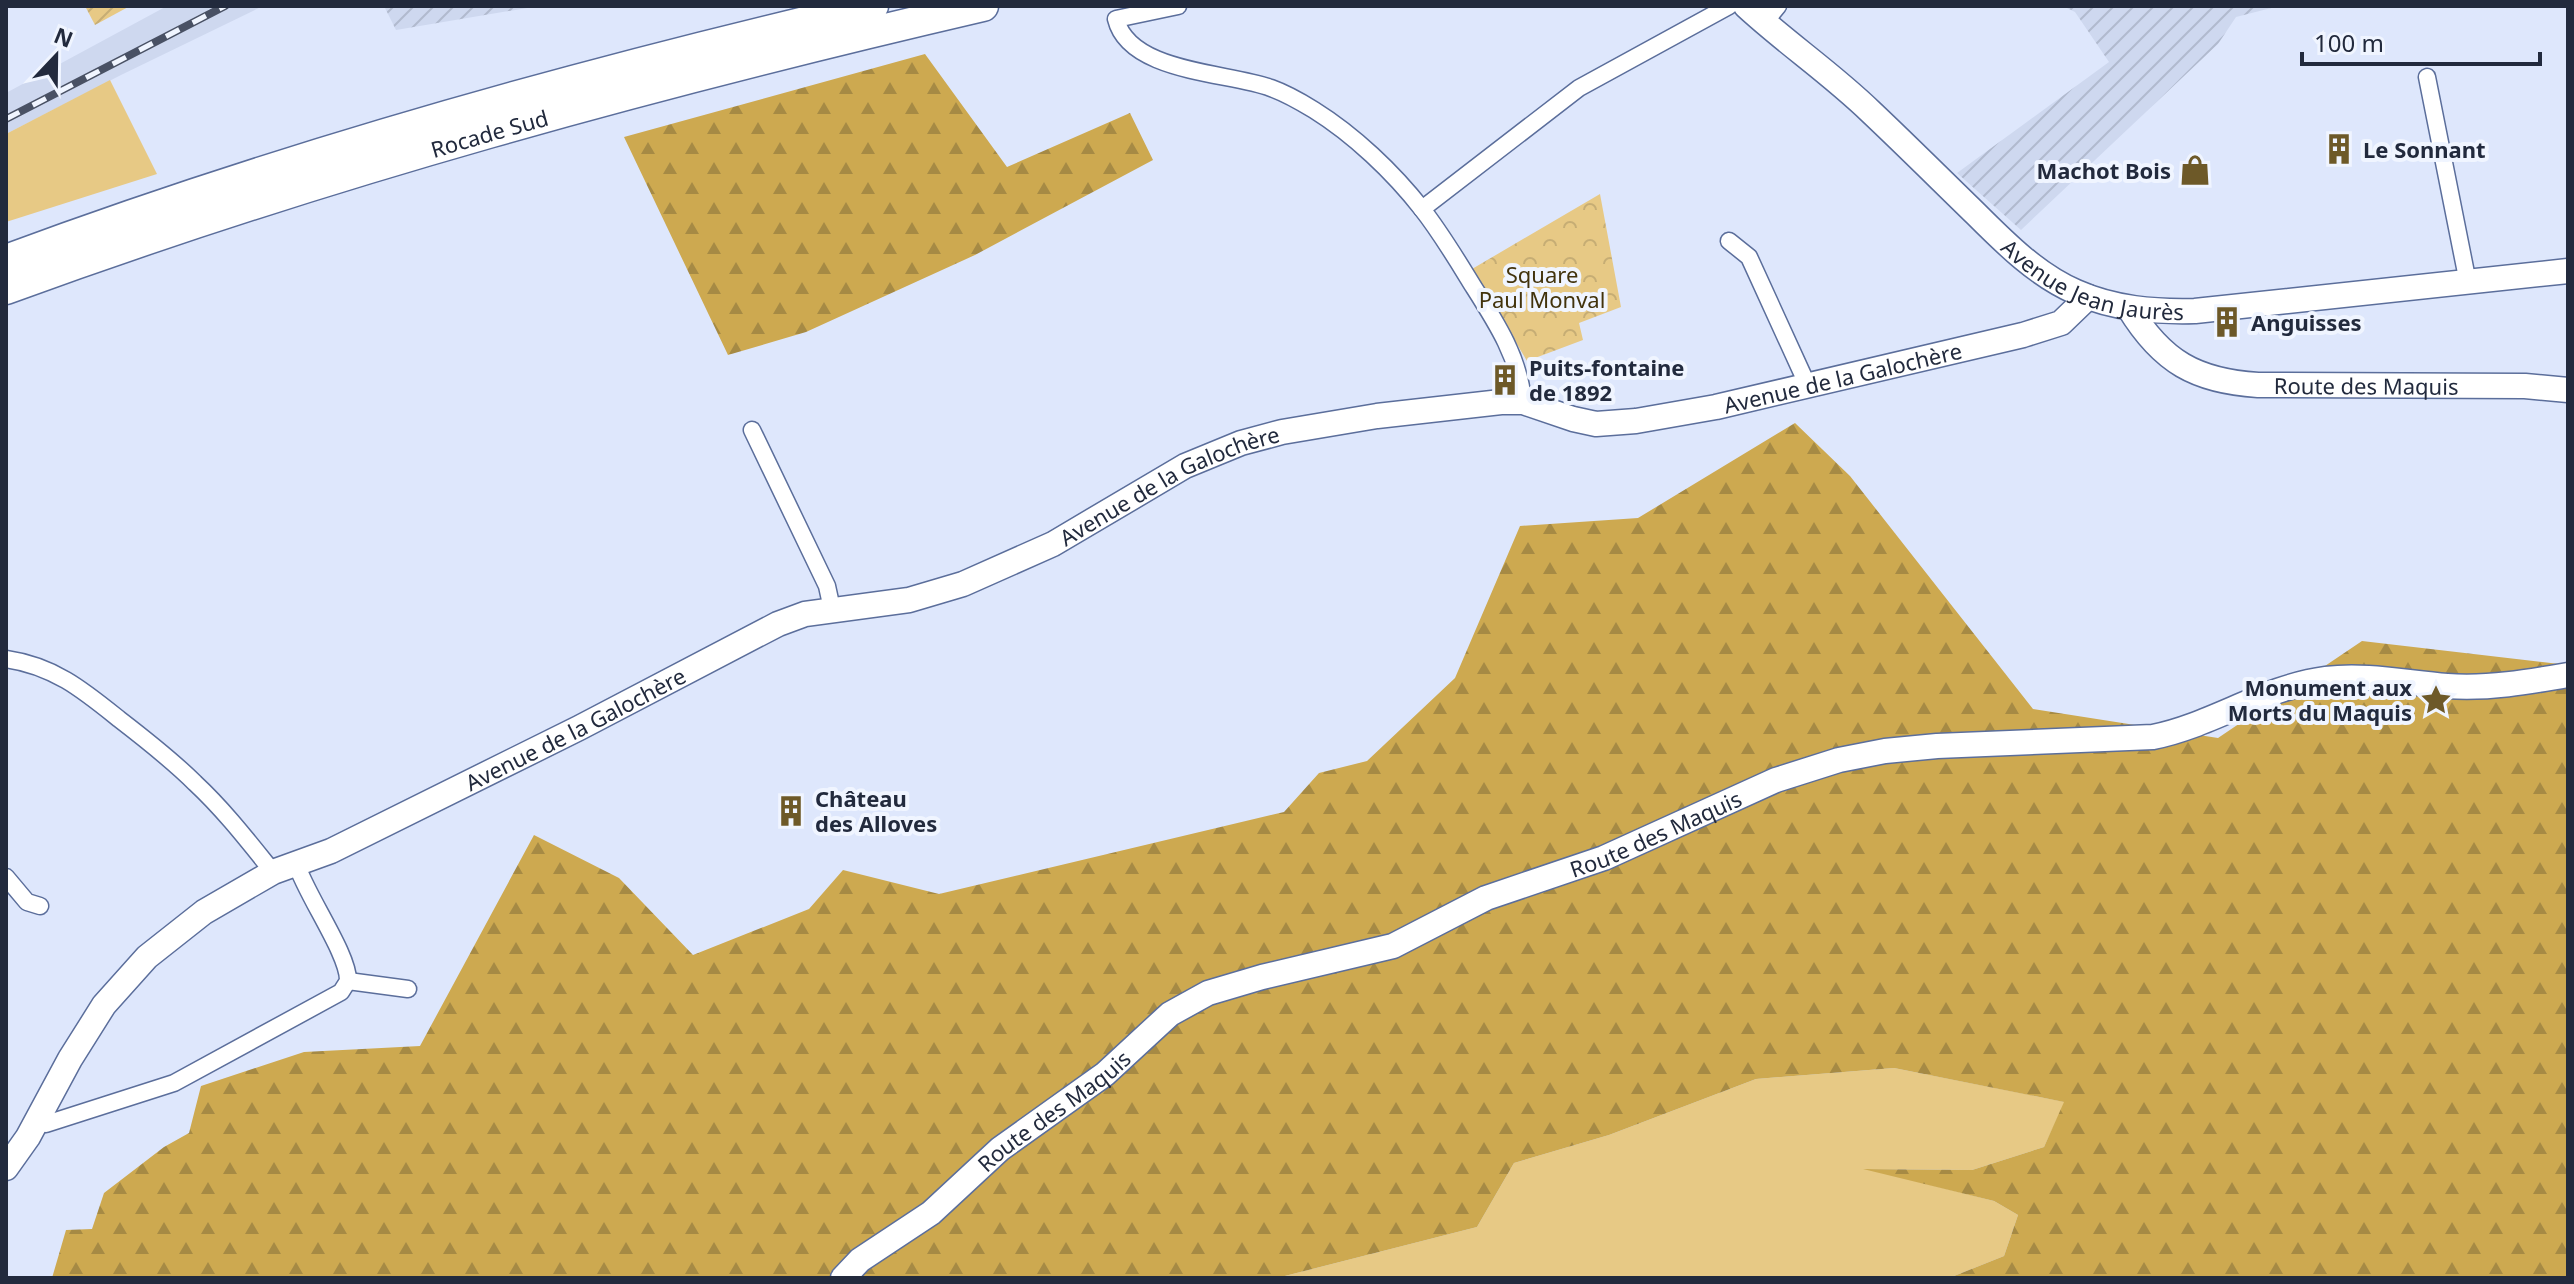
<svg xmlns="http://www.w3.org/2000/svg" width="2574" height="1284" font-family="'Noto Sans',sans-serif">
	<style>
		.built { fill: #ced8ef }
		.industrial { fill: url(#industrial-furrows) }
		.grass { fill: #e7c985 }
		.forest { fill: url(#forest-firs) }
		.park { fill: url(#park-crowns) }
		.garden { fill: url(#garden-furrows) }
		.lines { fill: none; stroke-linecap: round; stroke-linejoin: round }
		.street-casing { stroke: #5b6e9b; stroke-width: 19 }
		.secondary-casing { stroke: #5b6e9b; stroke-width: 27 }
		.highway-casing { stroke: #5b6e9b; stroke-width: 33 }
		.street { stroke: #fff; stroke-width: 16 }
		.secondary { stroke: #fff; stroke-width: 24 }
		.highway { stroke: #fff; stroke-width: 30 }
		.rail-casing { stroke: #495164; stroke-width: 8 }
		.rail { stroke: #f0f5ff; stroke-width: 5; stroke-dasharray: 15; stroke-linecap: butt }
		.labels { text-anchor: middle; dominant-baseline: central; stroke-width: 8; stroke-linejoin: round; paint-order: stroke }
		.street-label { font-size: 22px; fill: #222a3d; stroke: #f0f5ff }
		.poi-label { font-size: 22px; font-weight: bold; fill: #222a3d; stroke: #f0f5ff; text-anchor: start }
		.park-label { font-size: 22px; fill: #42330c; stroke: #f0f5ff }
	</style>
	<defs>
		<pattern id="industrial-furrows" width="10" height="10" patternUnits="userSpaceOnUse" patternTransform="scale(2)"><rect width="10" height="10" fill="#ced8ef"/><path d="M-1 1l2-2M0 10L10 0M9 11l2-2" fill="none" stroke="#b1bace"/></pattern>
		<pattern id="forest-firs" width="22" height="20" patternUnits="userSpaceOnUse" patternTransform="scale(2)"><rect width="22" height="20" fill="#cda950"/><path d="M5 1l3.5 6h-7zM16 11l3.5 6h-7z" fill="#a68a44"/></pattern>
		<pattern id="park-crowns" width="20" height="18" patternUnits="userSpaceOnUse" patternTransform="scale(2)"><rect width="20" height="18" fill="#e7c985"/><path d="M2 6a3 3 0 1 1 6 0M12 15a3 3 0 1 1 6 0" fill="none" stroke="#c6ad74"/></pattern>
		<pattern id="garden-furrows" width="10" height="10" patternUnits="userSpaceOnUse" patternTransform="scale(2)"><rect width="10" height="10" fill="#e7c985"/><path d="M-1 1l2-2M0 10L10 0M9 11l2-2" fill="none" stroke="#c6ad74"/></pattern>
	</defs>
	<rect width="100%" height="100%" fill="#dee7fc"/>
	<path class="built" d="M 167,6 L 263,6 L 121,75 L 6,134 L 6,93 Z"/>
	<g class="industrial">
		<path d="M 384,6 L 539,6 L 396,30 Z"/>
		<path d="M 2063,6 L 2279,6 L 2236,17 L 2218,44 L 2021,230 L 1957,173 L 2109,62 L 2075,12 Z"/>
	</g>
	<g class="grass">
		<path d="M 110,80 L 157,174 L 6,222 L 6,134 Z"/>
		<path d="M 1894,1068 L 2065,1102 L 2044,1147 L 1972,1170 L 1868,1169 L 1994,1201 L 2018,1215 L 2004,1256 L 1949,1278 L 1277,1278 L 1477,1227 L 1514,1163 L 1609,1135 L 1756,1079 Z"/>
	</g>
	<g class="forest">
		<path d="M 925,54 L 1007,167 L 1130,113 L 1153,160 L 975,255 L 806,332 L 728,355 L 624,137 Z"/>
		<path d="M 1795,423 L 1850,476 L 2033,709 L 2218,738 L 2362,641 L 2568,665 L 2568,1278 L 1949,1278 L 2004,1256 L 2018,1215 L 1994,1201 L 1863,1169 L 1972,1170 L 2044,1147 L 2064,1102 L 1894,1068 L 1756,1079 L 1609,1135 L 1514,1163 L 1477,1227 L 1277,1278 L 52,1278 L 66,1230 L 92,1229 L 104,1193 L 164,1147 L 189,1133 L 201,1086 L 304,1052 L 420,1046 L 534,835 L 619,878 L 693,955 L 809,909 L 843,870 L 939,894 L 1284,812 L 1319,773 L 1367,761 L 1455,678 L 1520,526 L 1638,518 Z"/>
	</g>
	<path class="park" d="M 1600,194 L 1621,307 L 1579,323 L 1583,340 L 1527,361 L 1472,269 Z"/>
	<path class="garden" d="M 85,6 L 130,6 L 95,25 Z"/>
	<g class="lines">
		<defs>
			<g id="street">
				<path d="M 1178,6 L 1116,19 C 1129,73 1228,72 1271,88 C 1285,93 1301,102 1314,110 C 1354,135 1393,172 1422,209 C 1441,233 1457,260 1473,286 C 1496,322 1520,359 1523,402"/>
				<path d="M 1764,23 L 1778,6"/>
				<path d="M 2427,77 L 2468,283"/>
				<path d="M 1422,209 L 1579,88 L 1729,6"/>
				<path d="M 1729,241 L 1749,257 L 1807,384"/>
				<path d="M 752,430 L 827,586 L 832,609"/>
				<path d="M 6,659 C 54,666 83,690 119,719 C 145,739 172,760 195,783 C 224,810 248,841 273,872"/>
				<path d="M 6,877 L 27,902 L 40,906"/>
				<path d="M 348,981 L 408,989"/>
				<path d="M 36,1122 L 46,1124 L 174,1083 L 341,992 L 348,981 C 349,955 306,895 296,863"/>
			</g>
			<g id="secondary">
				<path id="s1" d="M 1746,6 C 1786,43 1832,74 1871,112 C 1907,146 1941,180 1976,214 C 2006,244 2037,275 2076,292 C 2114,309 2155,312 2195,311 L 2568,271"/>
				<path id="s2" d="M 2129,308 C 2162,362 2196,381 2258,385 L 2525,386 L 2568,390"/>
				<path id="s3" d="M 6,1168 L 28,1137 L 70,1059 L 104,1005 L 147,957 L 204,912 L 273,872 L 331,851 L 579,728 L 778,624 L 805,614 L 909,600 L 963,584 L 1053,544 L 1185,466 L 1241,443 L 1282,432 L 1377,416 L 1501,402 L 1523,402 L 1573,419 L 1596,424 L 1636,421 L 1716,407 L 2023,335 L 2061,323 L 2088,297"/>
				<path id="s4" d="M 843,1278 L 860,1260 L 931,1213 L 1000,1149 L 1105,1074 L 1170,1014 L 1208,993 L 1262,977 L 1393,946 L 1486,898 L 1604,858 L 1776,780 L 1839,760 L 1885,751 L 1937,746 L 2153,737 C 2213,725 2264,687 2326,679 C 2366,674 2407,683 2447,686 C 2488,689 2528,682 2568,675"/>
			</g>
			<g id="highway">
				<path d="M 6,260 C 289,155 579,74 873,6"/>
				<path id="s5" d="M 6,289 C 325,172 652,83 983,6"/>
			</g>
		</defs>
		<use href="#street" class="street-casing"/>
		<use href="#secondary" class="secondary-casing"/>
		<use href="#highway" class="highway-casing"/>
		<use href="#street" class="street"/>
		<use href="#secondary" class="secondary"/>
		<use href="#highway" class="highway"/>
		<defs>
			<path id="rail" d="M 6,119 L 225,6"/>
		</defs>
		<use href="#rail" class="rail-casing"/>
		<use href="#rail" class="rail"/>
	</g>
	<defs>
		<symbol id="building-bare" viewBox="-9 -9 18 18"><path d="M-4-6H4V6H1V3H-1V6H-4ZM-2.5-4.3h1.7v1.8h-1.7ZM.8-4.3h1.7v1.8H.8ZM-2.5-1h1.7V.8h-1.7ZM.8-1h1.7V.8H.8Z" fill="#6d5928" stroke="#f0f5ff" stroke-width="2.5" paint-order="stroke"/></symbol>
		<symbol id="shop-bare" viewBox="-9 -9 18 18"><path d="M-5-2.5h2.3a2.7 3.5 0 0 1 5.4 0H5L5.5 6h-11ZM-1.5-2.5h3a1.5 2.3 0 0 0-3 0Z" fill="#6d5928" stroke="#f0f5ff" stroke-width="2.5" paint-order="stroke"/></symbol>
		<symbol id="sight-bare" viewBox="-9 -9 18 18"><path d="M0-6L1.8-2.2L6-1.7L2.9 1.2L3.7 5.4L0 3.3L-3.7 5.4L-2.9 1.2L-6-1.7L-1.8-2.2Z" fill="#6d5928" stroke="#f0f5ff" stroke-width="2.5" paint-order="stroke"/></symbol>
	</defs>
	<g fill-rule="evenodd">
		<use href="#building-bare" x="2317" y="127" width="44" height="44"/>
		<use href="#shop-bare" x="2173" y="148" width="44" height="44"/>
		<use href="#building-bare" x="2205" y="300" width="44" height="44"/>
		<use href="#building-bare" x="1483" y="358" width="44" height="44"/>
		<use href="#sight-bare" x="2414" y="678" width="44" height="44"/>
		<use href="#building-bare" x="769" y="789" width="44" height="44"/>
	</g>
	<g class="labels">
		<g class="street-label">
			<text stroke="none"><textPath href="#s5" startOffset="508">Rocade Sud</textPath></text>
			<text stroke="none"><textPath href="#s1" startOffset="450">Avenue Jean Jaurès</textPath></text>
			<text stroke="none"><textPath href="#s3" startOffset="2086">Avenue de la Galochère</textPath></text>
			<text stroke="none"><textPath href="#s2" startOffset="266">Route des Maquis</textPath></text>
			<text stroke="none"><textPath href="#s3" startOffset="1390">Avenue de la Galochère</textPath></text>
			<text stroke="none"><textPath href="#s3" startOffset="742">Avenue de la Galochère</textPath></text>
			<text stroke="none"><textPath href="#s4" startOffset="942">Route des Maquis</textPath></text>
			<text stroke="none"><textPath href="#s4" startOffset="270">Route des Maquis</textPath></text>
		</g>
		<g class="poi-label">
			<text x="2363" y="149">Le Sonnant</text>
			<text x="2171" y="170" text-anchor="end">Machot Bois</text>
			<text x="2251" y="322">Anguisses</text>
			<text x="1529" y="367">Puits-fontaine<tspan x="1529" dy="25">de 1892</tspan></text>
			<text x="2412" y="687" text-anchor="end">Monument aux<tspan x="2412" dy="25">Morts du Maquis</tspan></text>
			<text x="815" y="798">Château<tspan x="815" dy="25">des Alloves</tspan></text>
		</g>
		<g class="park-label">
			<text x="1542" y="274">Square<tspan x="1542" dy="25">Paul Monval</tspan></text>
		</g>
	</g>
	<rect width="2574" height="1284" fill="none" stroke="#222a3d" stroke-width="16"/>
	<g transform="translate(56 56) rotate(22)" stroke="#f0f5ff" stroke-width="6" paint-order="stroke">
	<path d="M0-6L14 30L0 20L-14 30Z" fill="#222a3d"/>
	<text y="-12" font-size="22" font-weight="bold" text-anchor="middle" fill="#222a3d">N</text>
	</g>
	<path d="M2302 52v12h238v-12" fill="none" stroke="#222a3d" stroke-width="4"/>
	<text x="2314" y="52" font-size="24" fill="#222a3d" stroke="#f0f5ff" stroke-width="6" paint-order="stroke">100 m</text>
</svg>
